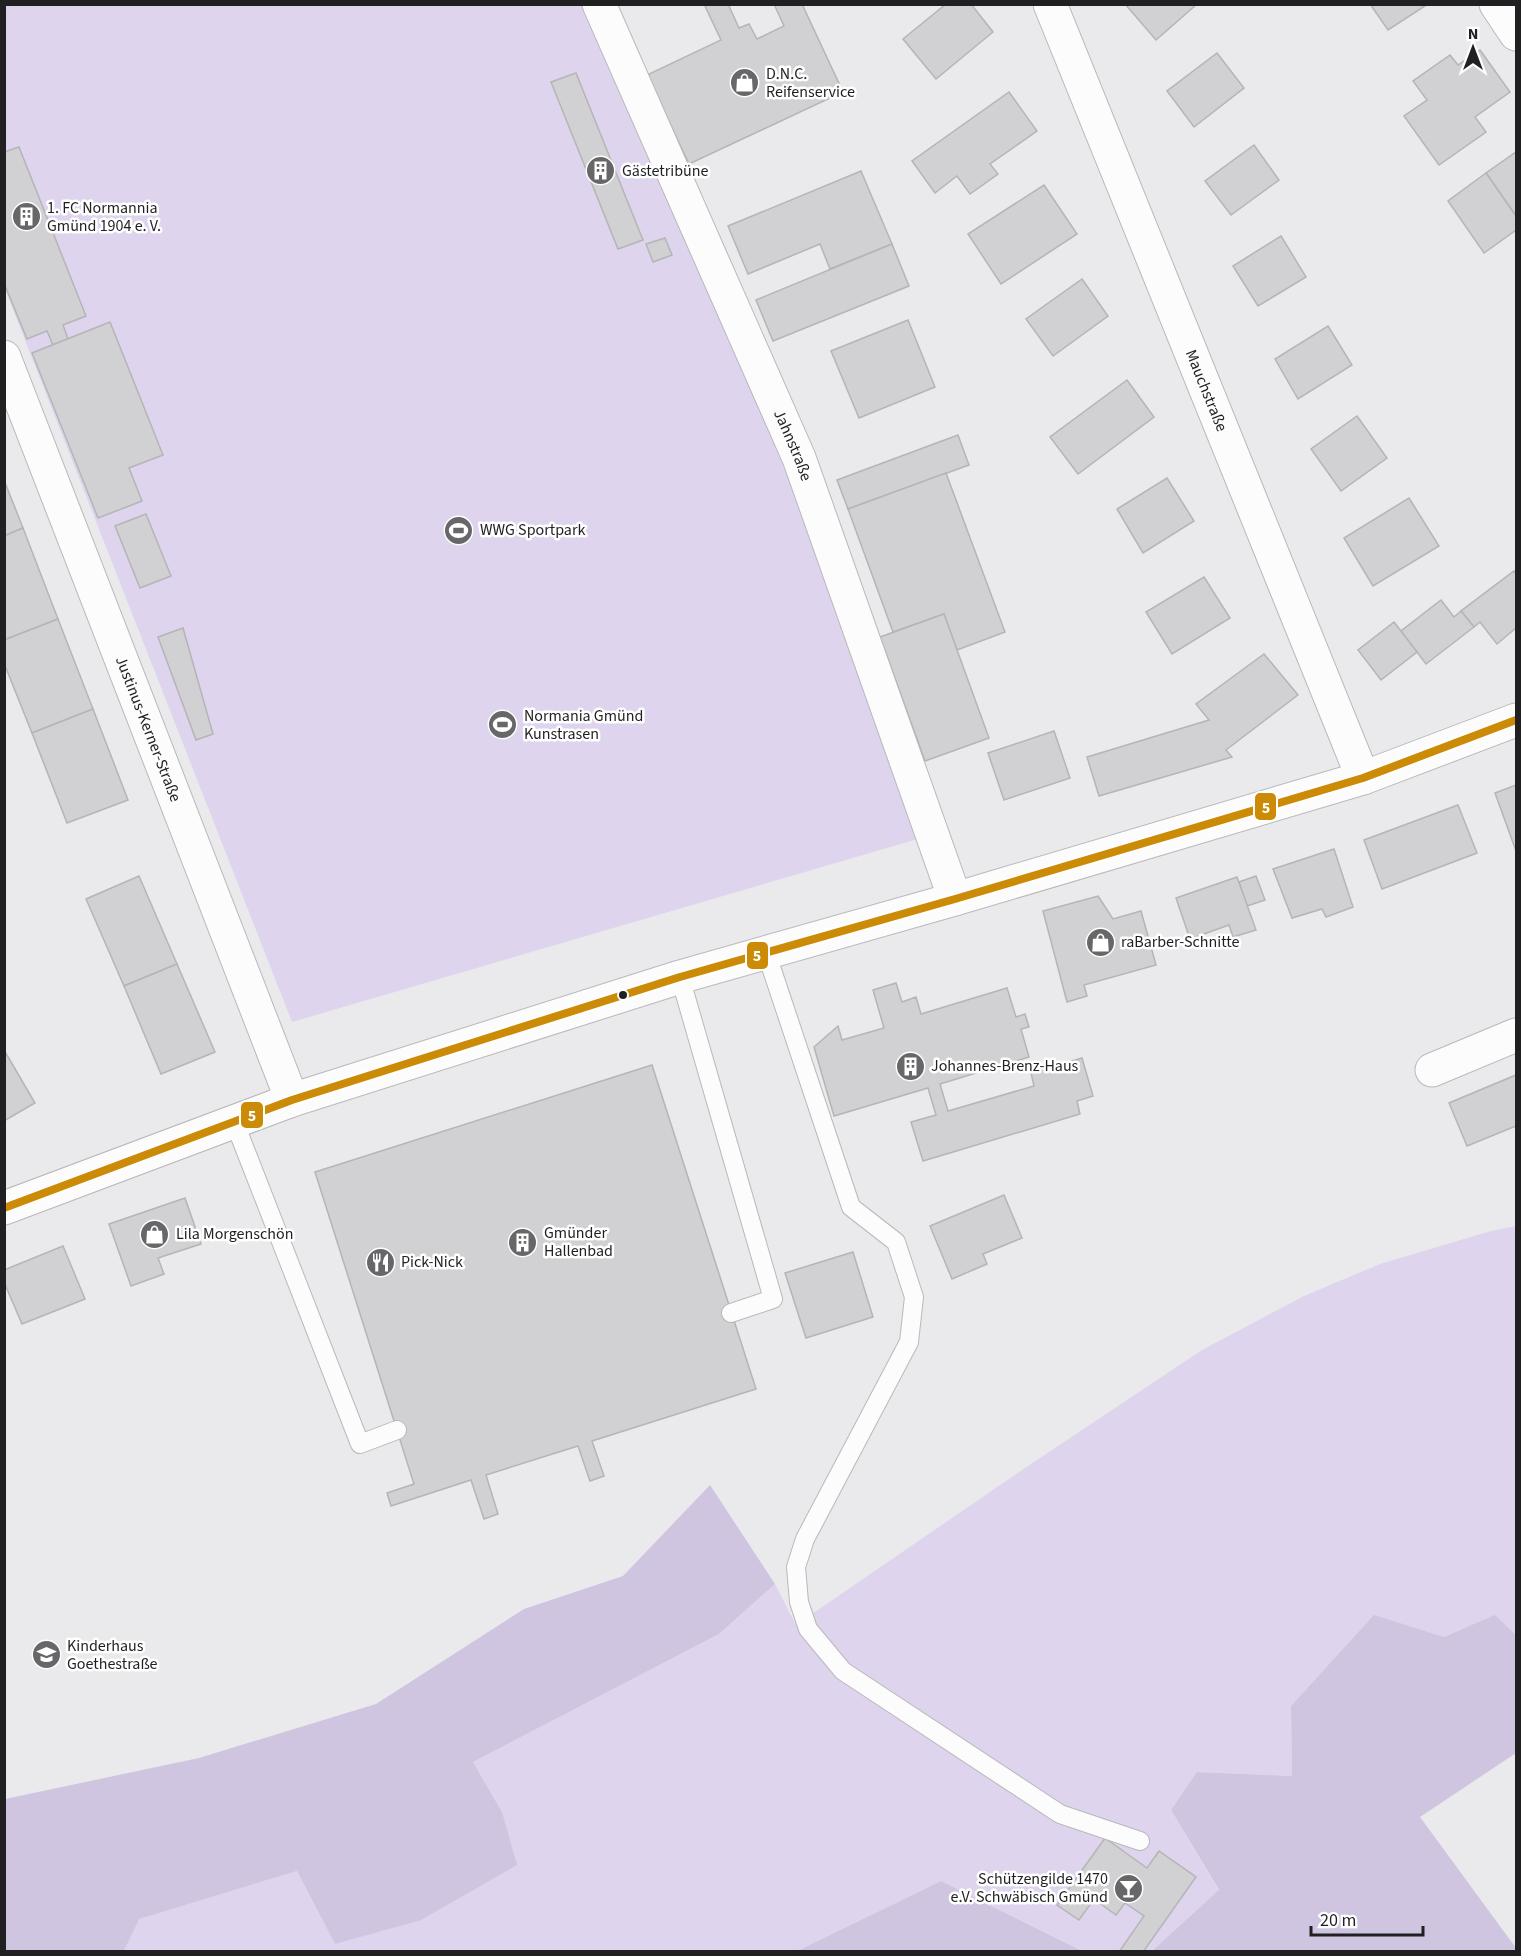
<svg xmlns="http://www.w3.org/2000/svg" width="1521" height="1956" font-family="'Source Sans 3',sans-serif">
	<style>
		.green { fill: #ded4ee }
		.forest { fill: #d0c5e1 }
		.building { fill: #d1d0d2; stroke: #b5b4b6; stroke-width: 1.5 }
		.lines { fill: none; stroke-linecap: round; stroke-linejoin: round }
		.service-casing { stroke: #b9b8ba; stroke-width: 20 }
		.minor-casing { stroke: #b9b8ba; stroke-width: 35 }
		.tertiary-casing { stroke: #b9b8ba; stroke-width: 35 }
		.service { stroke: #fcfcfc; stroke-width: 18 }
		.minor { stroke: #fcfcfc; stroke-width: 33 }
		.tertiary { stroke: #fcfcfc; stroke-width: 33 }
		.bus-1-casing { stroke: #fff; stroke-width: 12 }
		.bus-1 { stroke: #cc8b07; stroke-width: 8 }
		.bus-dot { fill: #201f21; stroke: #fff; stroke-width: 2 }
		.labels { text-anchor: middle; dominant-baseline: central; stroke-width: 5; stroke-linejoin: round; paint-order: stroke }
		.poi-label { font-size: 16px; fill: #201f21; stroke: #fff; text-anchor: start }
		.street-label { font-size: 16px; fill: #201f21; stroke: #fff }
		.line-badge { stroke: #fff; stroke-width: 2 }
		.badge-label { font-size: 16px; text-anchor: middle; font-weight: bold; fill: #fff }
	</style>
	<rect width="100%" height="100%" fill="#eae9eb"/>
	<g class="green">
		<path d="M 5,5 L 589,5 L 792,457 L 928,836 L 292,1022 L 5,289 Z"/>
		<path d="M 1516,1226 L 1516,1635 L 1495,1616 L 1444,1637 L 1374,1616 L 1291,1706 L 1292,1776 L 1198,1772 L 1171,1810 L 1219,1891 L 1152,1951 L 1082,1951 L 941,1881 L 797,1951 L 124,1952 L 138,1919 L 297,1871 L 335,1944 L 502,1812 L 473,1762 L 719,1634 L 775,1584 L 796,1625 L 1022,1470 L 1202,1350 L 1304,1296 L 1380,1264 L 1491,1231 Z"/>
	</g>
	<g class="forest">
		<path d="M 710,1485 L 775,1584 L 719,1634 L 473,1762 L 502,1812 L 517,1865 L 421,1920 L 335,1944 L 297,1871 L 139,1919 L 124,1951 L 5,1951 L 5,1799 L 199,1758 L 376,1704 L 524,1609 L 623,1576 Z"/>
		<path d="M 1374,1615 L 1444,1637 L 1495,1615 L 1516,1635 L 1516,1753 L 1420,1817 L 1516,1948 L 1516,1951 L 1152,1951 L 1219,1890 L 1171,1810 L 1197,1772 L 1292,1776 L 1291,1706 Z"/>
		<path d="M 941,1881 L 1082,1951 L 797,1951 Z"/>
	</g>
	<g class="building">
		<path d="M 704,4 L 728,4 L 739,28 L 749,24 L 757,39 L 784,26 L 774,4 L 802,4 L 843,92 L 689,164 L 647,75 L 721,40 Z"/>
		<path d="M 946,4 L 971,4 L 993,32 L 936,79 L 903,39 Z"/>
		<path d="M 1125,4 L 1197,4 L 1156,40 Z"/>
		<path d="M 1370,4 L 1428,4 L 1388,30 Z"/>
		<path d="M 1480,50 L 1510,92 L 1475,117 L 1486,132 L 1439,165 L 1404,116 L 1427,100 L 1413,81 L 1450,55 L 1458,65 Z"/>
		<path d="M 1217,53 L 1244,88 L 1194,127 L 1167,91 Z"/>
		<path d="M 576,73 L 643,240 L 618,249 L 551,82 Z"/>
		<path d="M 1009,92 L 1037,131 L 990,164 L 998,174 L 970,194 L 957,176 L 935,193 L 912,161 Z"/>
		<path d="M 1254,145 L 1279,180 L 1231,215 L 1205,181 Z"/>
		<path d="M 19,147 L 86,316 L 63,325 L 68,339 L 53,345 L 47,331 L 27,339 L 4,283 L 4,152 Z"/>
		<path d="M 1516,152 L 1516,216 L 1486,173 Z"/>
		<path d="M 861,171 L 892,244 L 830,269 L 820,244 L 748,274 L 728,226 Z"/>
		<path d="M 1486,173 L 1516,216 L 1516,230 L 1484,253 L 1448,201 Z"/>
		<path d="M 1044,185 L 1077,234 L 1001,284 L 968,234 Z"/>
		<path d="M 1281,236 L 1306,277 L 1258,306 L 1233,266 Z"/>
		<path d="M 665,238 L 672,255 L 653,262 L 646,244 Z"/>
		<path d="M 892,244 L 909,286 L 773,341 L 756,300 Z"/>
		<path d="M 1082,279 L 1108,316 L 1053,356 L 1026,319 Z"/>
		<path d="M 908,320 L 935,387 L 859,418 L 831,351 Z"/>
		<path d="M 110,322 L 163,455 L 129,468 L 142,501 L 98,518 L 32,353 Z"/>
		<path d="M 1328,326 L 1352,365 L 1298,399 L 1275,359 Z"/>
		<path d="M 1127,380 L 1154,417 L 1078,474 L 1050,437 Z"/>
		<path d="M 1357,416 L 1387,458 L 1341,491 L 1311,449 Z"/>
		<path d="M 958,435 L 969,465 L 848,509 L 837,480 Z"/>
		<path d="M 946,473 L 1005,632 L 957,650 L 944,614 L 893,632 L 848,509 Z"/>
		<path d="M 1167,478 L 1194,521 L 1143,553 L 1117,509 Z"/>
		<path d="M 4,480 L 23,528 L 4,536 Z"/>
		<path d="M 1409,498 L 1439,546 L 1373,586 L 1344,538 Z"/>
		<path d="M 146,514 L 171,576 L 140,588 L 115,526 Z"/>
		<path d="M 23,528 L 58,619 L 4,640 L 4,536 Z"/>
		<path d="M 1514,571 L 1516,575 L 1516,628 L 1497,644 L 1480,622 L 1474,627 L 1461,611 Z"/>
		<path d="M 1204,577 L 1230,618 L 1172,654 L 1146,612 Z"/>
		<path d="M 1441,600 L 1454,617 L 1461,611 L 1474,627 L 1426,664 L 1401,631 Z"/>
		<path d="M 944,614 L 989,738 L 925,761 L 880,637 Z"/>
		<path d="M 58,619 L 93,709 L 32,733 L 4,663 L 4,640 Z"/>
		<path d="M 1394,622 L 1417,652 L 1381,680 L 1358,650 Z"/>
		<path d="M 183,628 L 213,734 L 196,740 L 158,637 Z"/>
		<path d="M 1264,654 L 1298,695 L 1226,750 L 1232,757 L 1099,796 L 1087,757 L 1209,720 L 1196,704 Z"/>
		<path d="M 93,709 L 128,800 L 67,823 L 32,733 Z"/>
		<path d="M 1054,731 L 1070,778 L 1004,800 L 988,753 Z"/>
		<path d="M 1516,785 L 1516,851 L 1495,793 Z"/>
		<path d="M 1458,805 L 1477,853 L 1382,889 L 1364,840 Z"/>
		<path d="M 1334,849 L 1353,907 L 1326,917 L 1322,909 L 1292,918 L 1273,869 Z"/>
		<path d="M 139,876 L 177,964 L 124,986 L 86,899 Z"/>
		<path d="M 1256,876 L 1265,900 L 1247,906 L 1239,882 Z"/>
		<path d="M 1237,877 L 1256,930 L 1233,937 L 1229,925 L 1190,939 L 1176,898 Z"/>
		<path d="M 1098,896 L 1113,919 L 1141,911 L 1156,965 L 1084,985 L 1087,996 L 1067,1002 L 1043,911 Z"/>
		<path d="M 177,964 L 215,1052 L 161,1074 L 124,986 Z"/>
		<path d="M 896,983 L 902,1002 L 916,997 L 921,1014 L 1007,988 L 1016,1017 L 1025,1014 L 1029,1027 L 1021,1029 L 1029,1057 L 940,1084 L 948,1111 L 1034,1086 L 1031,1073 L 1082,1058 L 1093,1096 L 1077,1101 L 1080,1114 L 923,1161 L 911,1122 L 936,1115 L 928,1088 L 834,1116 L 814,1047 L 838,1026 L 842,1040 L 884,1028 L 873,990 Z"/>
		<path d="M 4,1050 L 35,1103 L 4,1121 Z"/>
		<path d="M 652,1065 L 756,1389 L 592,1441 L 604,1476 L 590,1481 L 578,1446 L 486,1475 L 498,1514 L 484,1519 L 471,1480 L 391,1506 L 387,1493 L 414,1484 L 315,1172 Z"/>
		<path d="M 1516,1075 L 1516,1126 L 1467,1146 L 1449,1103 Z"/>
		<path d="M 1004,1195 L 1022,1238 L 983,1254 L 987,1264 L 952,1279 L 930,1226 Z"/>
		<path d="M 185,1198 L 201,1244 L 158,1258 L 164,1274 L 131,1286 L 109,1224 Z"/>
		<path d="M 63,1246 L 85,1299 L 22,1324 L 4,1282 L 4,1270 Z"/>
		<path d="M 853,1252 L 873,1317 L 806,1338 L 785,1273 Z"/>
		<path d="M 1105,1838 L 1147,1868 L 1159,1851 L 1196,1877 L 1143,1952 L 1119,1952 L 1144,1916 L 1125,1903 L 1116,1915 L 1094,1899 L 1079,1920 L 1057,1905 Z"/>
	</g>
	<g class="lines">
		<defs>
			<g id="service">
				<path d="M 766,952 L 851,1207 L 896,1242 L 914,1297 L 909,1342 L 805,1539 L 796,1567 L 799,1602 L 808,1629 L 843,1671 L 1060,1814 L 1140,1841"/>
				<path d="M 680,977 L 773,1299 L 731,1313"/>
				<path d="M 234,1121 L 360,1444 L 397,1430"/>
			</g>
			<g id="minor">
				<path id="s1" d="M 599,4 L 799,458 L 955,899"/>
				<path id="s2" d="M 1050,4 L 1363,778"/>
				<path d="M 1496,4 L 1516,34"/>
				<path id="s3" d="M 4,357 L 292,1100"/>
				<path d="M 1432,1070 L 1516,1035"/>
			</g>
			<path id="tertiary" d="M 4,1208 L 292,1100 L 680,977 L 955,899 L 1363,778 L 1516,720"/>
		</defs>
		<use href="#service" class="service-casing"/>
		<use href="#minor" class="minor-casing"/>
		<use href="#tertiary" class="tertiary-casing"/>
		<use href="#service" class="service"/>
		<use href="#minor" class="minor"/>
		<use href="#tertiary" class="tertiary"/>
		<defs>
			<path id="bus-1" d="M 4,1208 L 292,1100 L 680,977 L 955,899 L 1363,778 L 1516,720"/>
		</defs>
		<use href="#bus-1" class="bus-1-casing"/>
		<use href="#bus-1" class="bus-1"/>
	</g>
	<defs>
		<symbol id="shop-disc" viewBox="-11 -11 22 22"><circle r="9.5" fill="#676668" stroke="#fff"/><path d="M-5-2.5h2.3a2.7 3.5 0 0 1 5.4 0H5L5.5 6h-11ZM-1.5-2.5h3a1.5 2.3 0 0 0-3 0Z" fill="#fff"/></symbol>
		<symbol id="building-disc" viewBox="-11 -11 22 22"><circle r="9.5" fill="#676668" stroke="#fff"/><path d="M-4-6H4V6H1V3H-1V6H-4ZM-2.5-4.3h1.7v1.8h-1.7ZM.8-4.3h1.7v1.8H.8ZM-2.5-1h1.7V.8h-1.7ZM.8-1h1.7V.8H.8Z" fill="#fff"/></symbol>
		<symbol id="stadium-disc" viewBox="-11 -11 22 22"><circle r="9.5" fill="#676668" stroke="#fff"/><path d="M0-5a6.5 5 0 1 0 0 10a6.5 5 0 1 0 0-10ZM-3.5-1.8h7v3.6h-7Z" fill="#fff"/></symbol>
		<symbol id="restaurant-disc" viewBox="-11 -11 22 22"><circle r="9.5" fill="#676668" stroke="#fff"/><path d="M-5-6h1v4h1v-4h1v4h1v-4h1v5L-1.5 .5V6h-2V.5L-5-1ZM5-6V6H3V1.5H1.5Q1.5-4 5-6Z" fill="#fff"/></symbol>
		<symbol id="school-disc" viewBox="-11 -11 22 22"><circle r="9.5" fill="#676668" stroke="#fff"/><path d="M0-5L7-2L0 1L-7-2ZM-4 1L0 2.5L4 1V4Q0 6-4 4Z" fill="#fff"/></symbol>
		<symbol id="bar-disc" viewBox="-11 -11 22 22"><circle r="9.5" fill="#676668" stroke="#fff"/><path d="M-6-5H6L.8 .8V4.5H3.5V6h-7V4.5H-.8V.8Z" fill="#fff"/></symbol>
	</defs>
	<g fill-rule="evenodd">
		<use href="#shop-disc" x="728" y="66" width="33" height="33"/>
		<use href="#building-disc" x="584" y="154" width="33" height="33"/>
		<use href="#building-disc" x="10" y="200" width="33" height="33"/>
		<use href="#stadium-disc" x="442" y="514" width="33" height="33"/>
		<use href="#stadium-disc" x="486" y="708" width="33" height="33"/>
		<use href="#shop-disc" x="1084" y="926" width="33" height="33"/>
		<use href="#building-disc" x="894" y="1050" width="33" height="33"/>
		<use href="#shop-disc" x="138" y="1218" width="33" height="33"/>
		<use href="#building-disc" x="506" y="1226" width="33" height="33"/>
		<use href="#restaurant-disc" x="364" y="1246" width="33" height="33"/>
		<use href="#school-disc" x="30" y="1638" width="33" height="33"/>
		<use href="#bar-disc" x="1112" y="1872" width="33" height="33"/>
	</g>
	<circle class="bus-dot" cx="623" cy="995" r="5"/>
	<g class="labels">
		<g class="poi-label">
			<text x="766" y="74">D.N.C.<tspan x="766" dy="18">Reifenservice</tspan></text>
			<text x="622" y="171">Gästetribüne</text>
			<text x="47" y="208">1. FC Normannia<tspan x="47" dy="18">Gmünd 1904 e. V.</tspan></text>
			<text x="480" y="530">WWG Sportpark</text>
			<text x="524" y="716">Normania Gmünd<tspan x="524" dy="18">Kunstrasen</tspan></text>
			<text x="1121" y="942">raBarber-Schnitte</text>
			<text x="931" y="1066">Johannes-Brenz-Haus</text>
			<text x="544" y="1233">Gmünder<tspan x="544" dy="18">Hallenbad</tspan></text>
			<text x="176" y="1234">Lila Morgenschön</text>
			<text x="401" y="1262">Pick-Nick</text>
			<text x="67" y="1646">Kinderhaus<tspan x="67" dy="18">Goethestraße</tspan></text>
			<text x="1108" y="1879" text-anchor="end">Schützengilde 1470<tspan x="1108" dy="18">e.V. Schwäbisch Gmünd</tspan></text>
		</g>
		<g class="street-label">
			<text stroke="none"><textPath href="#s2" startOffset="417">Mauchstraße</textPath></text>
			<text stroke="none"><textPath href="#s1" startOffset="482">Jahnstraße</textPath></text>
			<text stroke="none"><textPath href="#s3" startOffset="399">Justinus-Kerner-Straße</textPath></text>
		</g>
	</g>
	<g class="line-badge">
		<rect x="1254" y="792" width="23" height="29" rx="6" fill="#cc8b07"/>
		<rect x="746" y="941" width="23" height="29" rx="6" fill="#cc8b07"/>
		<rect x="240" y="1101" width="24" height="28" rx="6" fill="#cc8b07"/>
	</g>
	<g class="badge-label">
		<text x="1266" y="813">5</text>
		<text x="757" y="961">5</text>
		<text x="252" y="1121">5</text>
	</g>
	<rect width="1521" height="1956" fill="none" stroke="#201f21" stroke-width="12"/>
	<g transform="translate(1473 48)" stroke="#ffffff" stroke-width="4.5" paint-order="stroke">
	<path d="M0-4.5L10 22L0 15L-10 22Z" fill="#201f21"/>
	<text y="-9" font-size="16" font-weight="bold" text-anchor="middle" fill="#201f21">N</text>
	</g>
	<path d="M1311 1926v9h112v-9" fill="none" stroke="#201f21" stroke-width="3"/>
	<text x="1320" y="1926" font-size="18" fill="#201f21" stroke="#ffffff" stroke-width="4.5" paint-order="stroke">20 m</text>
</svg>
